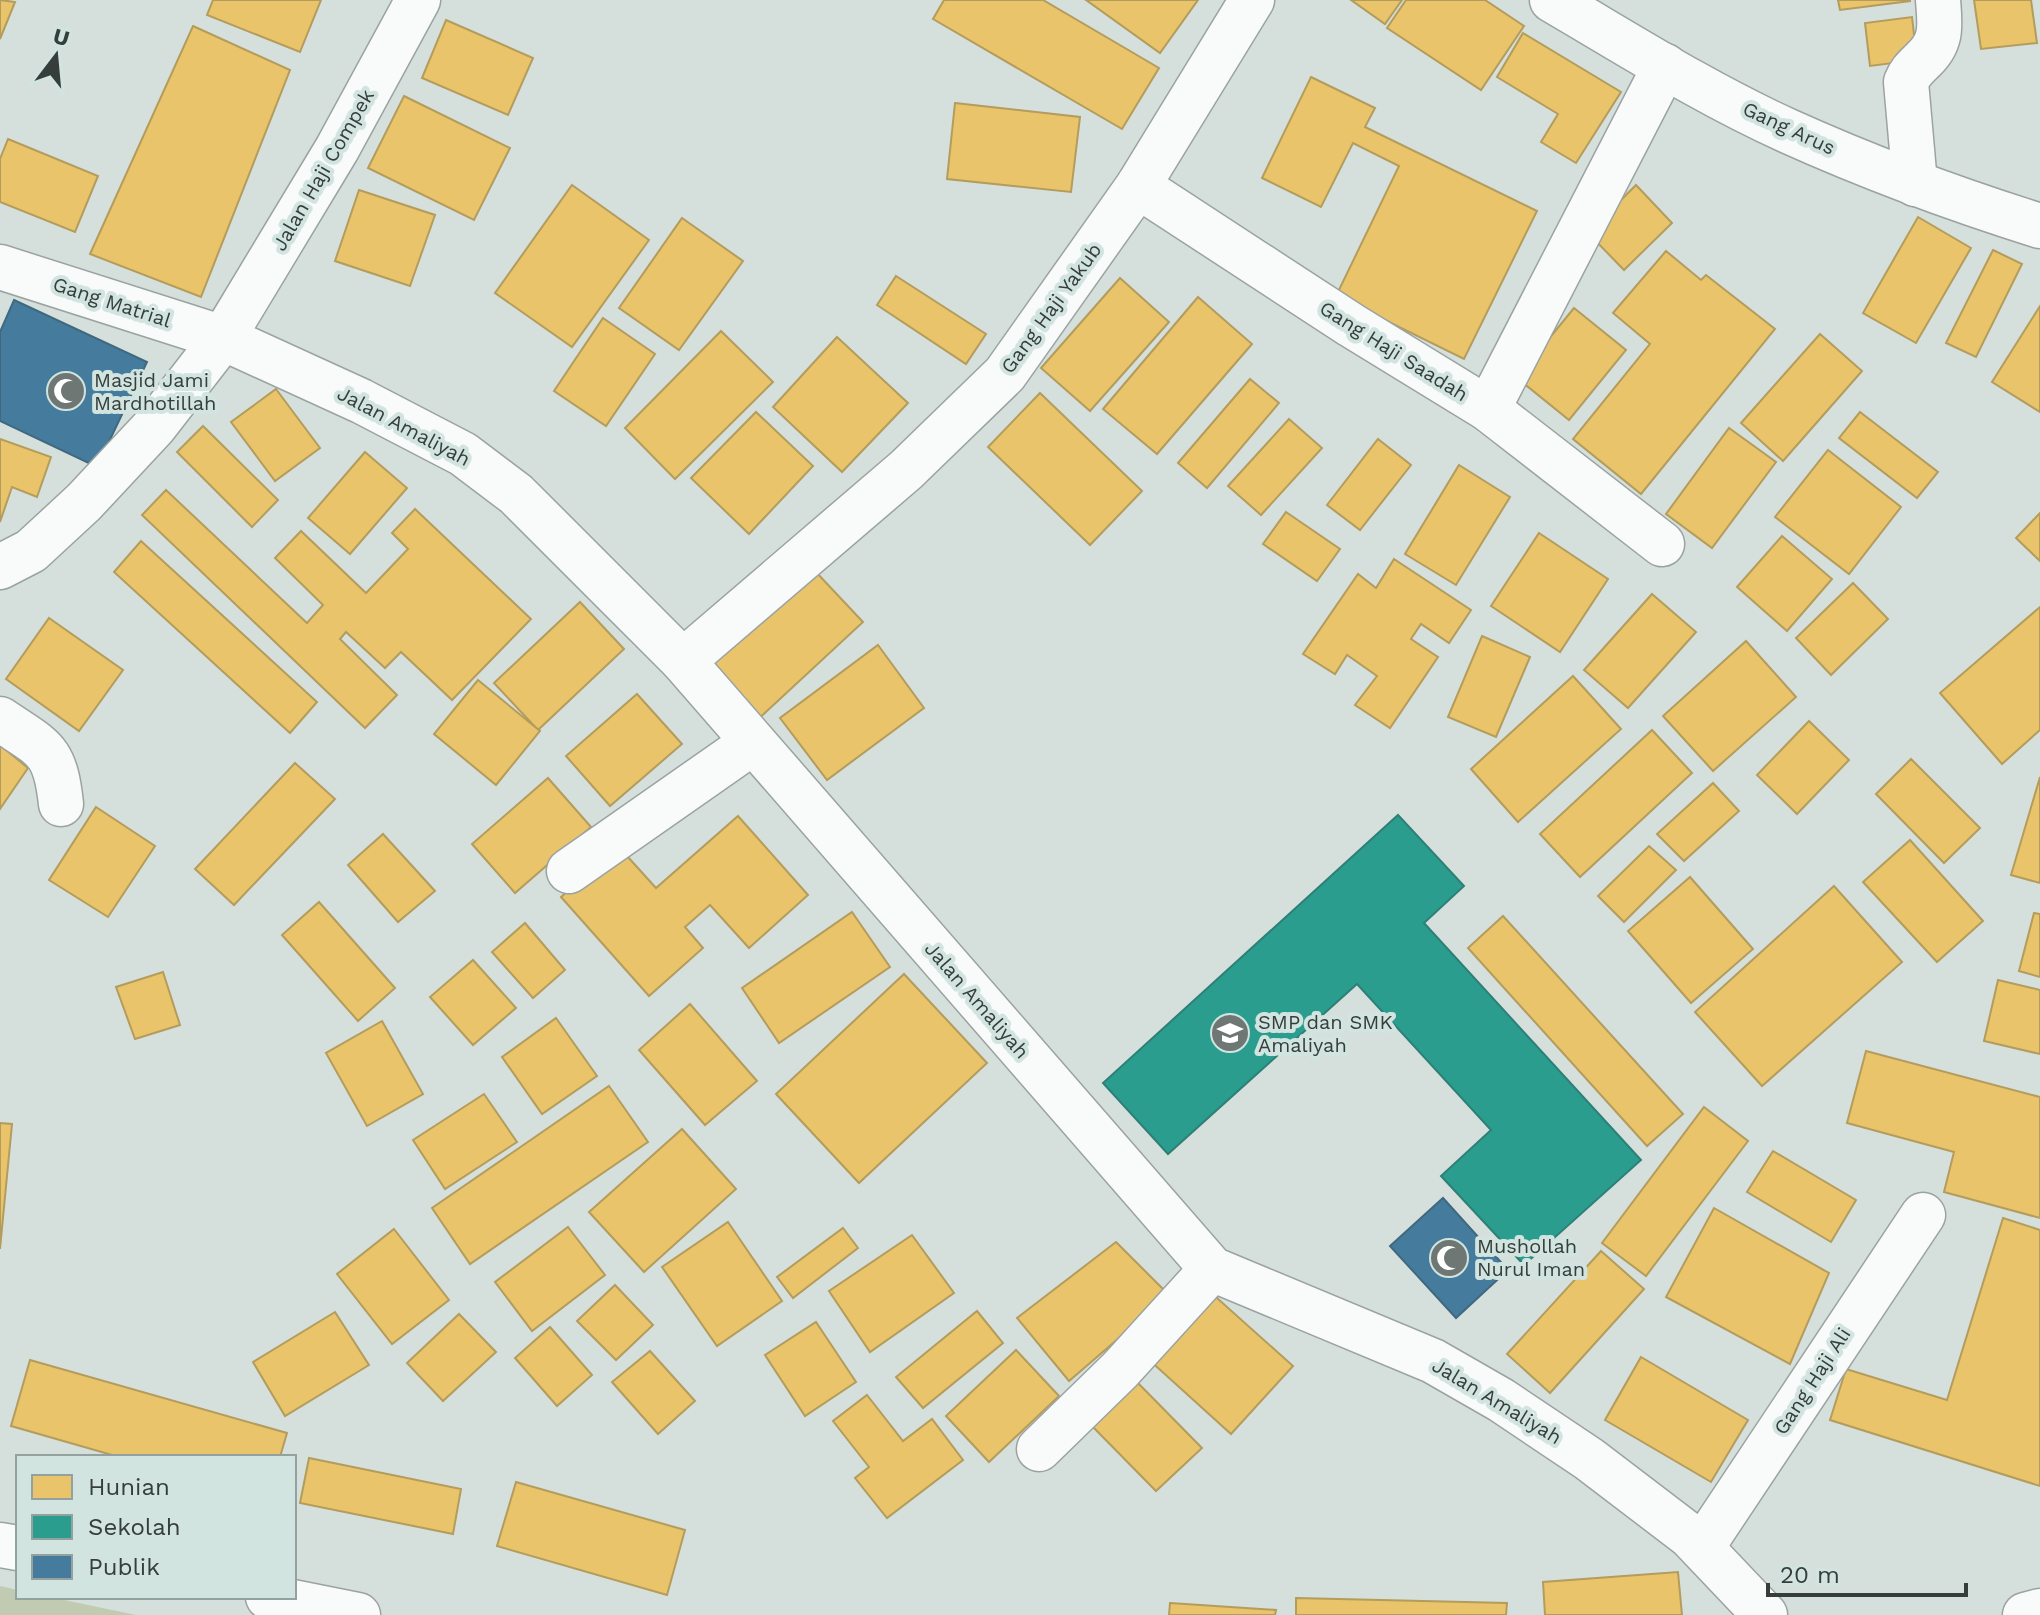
<svg xmlns="http://www.w3.org/2000/svg" width="2040" height="1615" font-family="'Work Sans',sans-serif">
	<style>
		.green { fill: #c1cbb2 }
		.homes { fill: #e9c46a; stroke: #b39c5c; stroke-width: 2 }
		.schools { fill: #2a9d8f; stroke: #2e8076; stroke-width: 2 }
		.public { fill: #457b9d; stroke: #406980; stroke-width: 2 }
		.lines { fill: none; stroke-linecap: round; stroke-linejoin: round }
		.minor-casing { stroke: #9ba3a1; stroke-width: 47 }
		.major-casing { stroke: #9ba3a1; stroke-width: 47 }
		.minor { stroke: #f9fafa; stroke-width: 44 }
		.major { stroke: #f9fafa; stroke-width: 44 }
		.labels { text-anchor: middle; dominant-baseline: central; stroke-width: 8; stroke-linejoin: round; paint-order: stroke }
		.street-label { font-size: 20px; fill: #363e3c; stroke: #d1e4df }
		.poi-label { font-size: 20px; fill: #363e3c; stroke: #d1e4df; text-anchor: start }
	</style>
	<rect width="100%" height="100%" fill="#d5e0dd"/>
	<path class="green" d="M 0,1586 L 18,1590 L 18,1597 L 50,1597 L 136,1615 L 0,1615 Z"/>
	<g class="homes">
		<path d="M 0,0 L 15,2 L 0,39 Z"/>
		<path d="M 213,0 L 321,0 L 300,52 L 207,15 Z"/>
		<path d="M 944,0 L 1043,0 L 1159,68 L 1122,129 L 933,19 Z"/>
		<path d="M 1086,0 L 1198,0 L 1160,53 Z"/>
		<path d="M 1351,0 L 1402,0 L 1385,24 Z"/>
		<path d="M 1406,0 L 1485,0 L 1524,26 L 1481,90 L 1387,28 Z"/>
		<path d="M 1838,0 L 1910,0 L 1910,1 L 1840,10 Z"/>
		<path d="M 1974,0 L 2031,0 L 2037,43 L 1981,49 Z"/>
		<path d="M 1912,17 L 1917,60 L 1870,66 L 1865,23 Z"/>
		<path d="M 446,20 L 533,58 L 508,115 L 422,78 Z"/>
		<path d="M 193,26 L 290,70 L 201,297 L 90,254 Z"/>
		<path d="M 1523,33 L 1621,92 L 1576,163 L 1541,142 L 1558,114 L 1497,77 Z"/>
		<path d="M 1311,77 L 1375,108 L 1365,127 L 1537,211 L 1464,359 L 1336,296 L 1399,166 L 1353,143 L 1321,207 L 1262,178 Z"/>
		<path d="M 404,96 L 510,148 L 474,220 L 368,168 Z"/>
		<path d="M 955,103 L 1080,117 L 1071,192 L 947,179 Z"/>
		<path d="M 8,139 L 98,176 L 75,232 L 0,202 L 0,159 Z"/>
		<path d="M 572,185 L 649,240 L 572,347 L 495,293 Z"/>
		<path d="M 1636,185 L 1672,223 L 1624,270 L 1588,233 Z"/>
		<path d="M 359,190 L 435,215 L 410,286 L 335,261 Z"/>
		<path d="M 1918,217 L 1971,248 L 1916,343 L 1863,313 Z"/>
		<path d="M 682,218 L 743,261 L 679,350 L 619,308 Z"/>
		<path d="M 1993,250 L 2022,264 L 1976,357 L 1946,343 Z"/>
		<path d="M 1666,251 L 1701,280 L 1706,275 L 1775,329 L 1641,494 L 1573,439 L 1650,344 L 1613,313 Z"/>
		<path d="M 896,276 L 986,334 L 966,364 L 877,305 Z"/>
		<path d="M 1120,278 L 1169,322 L 1090,411 L 1041,368 Z"/>
		<path d="M 1198,297 L 1252,344 L 1157,454 L 1103,409 Z"/>
		<path d="M 2040,306 L 2040,412 L 1992,382 Z"/>
		<path d="M 1574,308 L 1626,350 L 1569,420 L 1517,378 Z"/>
		<path d="M 603,318 L 655,354 L 606,426 L 554,391 Z"/>
		<path d="M 721,331 L 773,382 L 675,479 L 625,428 Z"/>
		<path d="M 1820,334 L 1862,371 L 1783,461 L 1741,423 Z"/>
		<path d="M 837,337 L 908,403 L 842,472 L 773,407 Z"/>
		<path d="M 1250,379 L 1279,403 L 1207,488 L 1178,463 Z"/>
		<path d="M 276,389 L 320,448 L 275,481 L 231,422 Z"/>
		<path d="M 1040,393 L 1142,491 L 1090,545 L 988,447 Z"/>
		<path d="M 756,412 L 813,466 L 749,534 L 691,478 Z"/>
		<path d="M 1860,412 L 1938,472 L 1917,498 L 1839,438 Z"/>
		<path d="M 1289,419 L 1322,448 L 1261,515 L 1228,486 Z"/>
		<path d="M 203,426 L 278,500 L 252,527 L 177,452 Z"/>
		<path d="M 1729,428 L 1776,462 L 1712,548 L 1666,514 Z"/>
		<path d="M 0,439 L 51,457 L 37,497 L 12,487 L 0,522 Z"/>
		<path d="M 1378,439 L 1411,465 L 1360,530 L 1327,505 Z"/>
		<path d="M 1828,450 L 1901,507 L 1849,574 L 1775,517 Z"/>
		<path d="M 365,452 L 407,488 L 350,554 L 308,518 Z"/>
		<path d="M 1459,465 L 1510,497 L 1456,585 L 1405,554 Z"/>
		<path d="M 166,490 L 307,623 L 323,605 L 275,558 L 301,531 L 366,593 L 408,549 L 392,533 L 415,509 L 531,619 L 452,700 L 401,652 L 385,668 L 346,632 L 340,639 L 397,695 L 365,728 L 142,515 Z"/>
		<path d="M 1286,512 L 1340,549 L 1317,581 L 1263,544 Z"/>
		<path d="M 2040,513 L 2040,561 L 2016,538 Z"/>
		<path d="M 1539,533 L 1608,579 L 1560,652 L 1491,606 Z"/>
		<path d="M 1782,536 L 1832,579 L 1787,631 L 1737,587 Z"/>
		<path d="M 141,541 L 317,702 L 290,733 L 114,572 Z"/>
		<path d="M 1394,559 L 1471,610 L 1449,643 L 1421,624 L 1411,639 L 1438,657 L 1390,728 L 1355,705 L 1377,676 L 1347,655 L 1335,674 L 1303,654 L 1358,574 L 1376,588 Z"/>
		<path d="M 815,571 L 863,622 L 753,724 L 705,672 Z"/>
		<path d="M 1853,583 L 1888,619 L 1831,675 L 1796,638 Z"/>
		<path d="M 1652,594 L 1696,632 L 1628,708 L 1584,670 Z"/>
		<path d="M 580,602 L 624,649 L 538,730 L 494,683 Z"/>
		<path d="M 2040,607 L 2040,730 L 2002,764 L 1940,693 Z"/>
		<path d="M 49,618 L 123,670 L 79,731 L 6,679 Z"/>
		<path d="M 1482,636 L 1530,657 L 1496,737 L 1448,717 Z"/>
		<path d="M 1746,641 L 1796,697 L 1713,771 L 1663,716 Z"/>
		<path d="M 878,645 L 924,708 L 827,780 L 780,718 Z"/>
		<path d="M 1573,676 L 1621,729 L 1518,822 L 1471,769 Z"/>
		<path d="M 478,680 L 540,731 L 496,785 L 434,734 Z"/>
		<path d="M 637,694 L 682,744 L 610,806 L 566,756 Z"/>
		<path d="M 1809,721 L 1849,760 L 1797,814 L 1757,775 Z"/>
		<path d="M 1652,730 L 1692,773 L 1580,877 L 1540,834 Z"/>
		<path d="M 0,745 L 28,768 L 0,809 Z"/>
		<path d="M 1911,759 L 1980,828 L 1944,863 L 1876,794 Z"/>
		<path d="M 295,763 L 335,799 L 234,905 L 195,869 Z"/>
		<path d="M 2040,777 L 2040,883 L 2011,875 Z"/>
		<path d="M 548,778 L 591,827 L 515,893 L 472,844 Z"/>
		<path d="M 1713,783 L 1739,811 L 1684,861 L 1657,834 Z"/>
		<path d="M 96,807 L 155,846 L 108,917 L 49,880 Z"/>
		<path d="M 738,816 L 808,895 L 749,948 L 710,905 L 685,927 L 703,948 L 649,996 L 561,897 L 618,846 L 656,888 Z"/>
		<path d="M 383,834 L 435,891 L 398,922 L 348,865 Z"/>
		<path d="M 1910,840 L 1983,921 L 1937,962 L 1863,882 Z"/>
		<path d="M 1649,846 L 1676,870 L 1624,922 L 1598,896 Z"/>
		<path d="M 1690,877 L 1753,949 L 1691,1003 L 1628,931 Z"/>
		<path d="M 1834,886 L 1902,962 L 1762,1086 L 1695,1012 Z"/>
		<path d="M 319,902 L 395,988 L 358,1021 L 282,935 Z"/>
		<path d="M 852,912 L 890,967 L 779,1043 L 742,988 Z"/>
		<path d="M 2034,913 L 2040,914 L 2040,977 L 2019,971 Z"/>
		<path d="M 1503,916 L 1683,1114 L 1647,1146 L 1468,948 Z"/>
		<path d="M 525,923 L 565,970 L 533,998 L 492,952 Z"/>
		<path d="M 473,960 L 516,1008 L 473,1045 L 430,997 Z"/>
		<path d="M 163,972 L 180,1025 L 135,1039 L 116,987 Z"/>
		<path d="M 904,974 L 987,1063 L 859,1183 L 776,1094 Z"/>
		<path d="M 1998,980 L 2040,990 L 2040,1054 L 1984,1041 Z"/>
		<path d="M 690,1004 L 757,1081 L 705,1125 L 639,1050 Z"/>
		<path d="M 556,1018 L 597,1076 L 542,1114 L 502,1057 Z"/>
		<path d="M 382,1021 L 423,1094 L 367,1126 L 326,1053 Z"/>
		<path d="M 1866,1051 L 2040,1097 L 2040,1218 L 1944,1192 L 1954,1152 L 1847,1123 Z"/>
		<path d="M 609,1086 L 648,1142 L 470,1264 L 432,1208 Z"/>
		<path d="M 484,1094 L 517,1142 L 445,1189 L 413,1140 Z"/>
		<path d="M 1704,1107 L 1748,1141 L 1646,1276 L 1602,1243 Z"/>
		<path d="M 0,1123 L 12,1124 L 0,1249 Z"/>
		<path d="M 682,1129 L 736,1189 L 644,1272 L 589,1212 Z"/>
		<path d="M 1773,1151 L 1856,1200 L 1831,1242 L 1747,1192 Z"/>
		<path d="M 1714,1208 L 1829,1273 L 1790,1364 L 1666,1297 Z"/>
		<path d="M 2003,1218 L 2040,1230 L 2040,1486 L 1830,1420 L 1846,1369 L 1947,1400 Z"/>
		<path d="M 728,1222 L 782,1301 L 717,1346 L 662,1267 Z"/>
		<path d="M 568,1227 L 605,1275 L 532,1331 L 495,1282 Z"/>
		<path d="M 843,1228 L 858,1248 L 793,1298 L 777,1277 Z"/>
		<path d="M 394,1229 L 449,1300 L 392,1344 L 337,1274 Z"/>
		<path d="M 912,1235 L 954,1293 L 870,1352 L 829,1291 Z"/>
		<path d="M 1116,1242 L 1169,1295 L 1069,1381 L 1017,1318 Z"/>
		<path d="M 1601,1251 L 1644,1289 L 1550,1393 L 1507,1354 Z"/>
		<path d="M 615,1285 L 653,1325 L 616,1360 L 577,1321 Z"/>
		<path d="M 1208,1290 L 1293,1366 L 1231,1434 L 1147,1358 Z"/>
		<path d="M 977,1311 L 1003,1343 L 923,1408 L 896,1377 Z"/>
		<path d="M 335,1312 L 369,1365 L 285,1416 L 253,1362 Z"/>
		<path d="M 459,1314 L 496,1352 L 443,1401 L 407,1363 Z"/>
		<path d="M 816,1322 L 856,1382 L 805,1416 L 765,1355 Z"/>
		<path d="M 550,1327 L 592,1375 L 557,1406 L 515,1358 Z"/>
		<path d="M 1016,1350 L 1059,1396 L 989,1462 L 946,1416 Z"/>
		<path d="M 650,1351 L 695,1401 L 658,1434 L 612,1382 Z"/>
		<path d="M 1641,1357 L 1748,1420 L 1711,1482 L 1605,1420 Z"/>
		<path d="M 30,1360 L 287,1433 L 280,1457 L 119,1457 L 11,1426 Z"/>
		<path d="M 1134,1379 L 1202,1448 L 1156,1491 L 1089,1423 Z"/>
		<path d="M 867,1395 L 903,1441 L 932,1419 L 963,1460 L 887,1518 L 855,1478 L 869,1467 L 833,1421 Z"/>
		<path d="M 309,1458 L 461,1489 L 453,1534 L 300,1503 Z"/>
		<path d="M 516,1482 L 685,1530 L 667,1595 L 497,1546 Z"/>
		<path d="M 1678,1572 L 1682,1615 L 1545,1615 L 1543,1582 Z"/>
		<path d="M 1296,1598 L 1507,1603 L 1506,1615 L 1296,1615 Z"/>
		<path d="M 1170,1603 L 1276,1610 L 1275,1615 L 1169,1615 Z"/>
	</g>
	<path class="schools" d="M 1398,815 L 1464,886 L 1424,923 L 1641,1160 L 1524,1265 L 1441,1176 L 1491,1130 L 1357,984 L 1168,1154 L 1103,1083 Z"/>
	<g class="public">
		<path d="M 14,300 L 147,362 L 97,467 L 0,421 L 0,332 Z"/>
		<path d="M 1443,1198 L 1508,1270 L 1456,1318 L 1390,1246 Z"/>
	</g>
	<g class="lines">
		<defs>
			<g id="minor">
				<path d="M 1552,0 C 1629,45 1706,94 1788,131 C 1870,168 1954,199 2040,226"/>
				<path d="M 1915,184 L 1906,82 C 1910,72 1915,68 1922,61 C 1943,42 1940,26 1938,0"/>
				<path d="M 1138,186 L 1351,325 L 1488,409 L 1662,544"/>
				<path d="M 0,267 L 223,338 L 361,401 L 463,454 L 516,494 L 683,661 L 1212,1269 L 1433,1361 L 1501,1400 L 1589,1459 L 1690,1536 L 1765,1615"/>
				<path d="M 1488,409 L 1665,66"/>
				<path d="M 0,567 L 31,551 L 84,502 L 154,427 L 223,338 L 337,149 L 418,0"/>
				<path d="M 683,661 L 906,470 L 1005,374 L 1138,186 L 1252,0"/>
				<path d="M 0,719 C 44,749 55,748 61,804"/>
				<path d="M 569,871 L 752,743"/>
				<path d="M 1039,1449 L 1120,1370 L 1212,1269"/>
				<path d="M 1702,1547 L 1923,1215"/>
			</g>
			<g id="major">
				<path d="M 0,1545 L 18,1548"/>
				<path d="M 268,1597 L 358,1615"/>
				<path d="M 2025,1615 L 2040,1611"/>
			</g>
		</defs>
		<use href="#minor" class="minor-casing"/>
		<use href="#major" class="major-casing"/>
		<use href="#minor" class="minor"/>
		<use href="#major" class="major"/>
	</g>
	<defs>
		<symbol id="mosque-disc" viewBox="-11 -11 22 22"><circle r="9.5" fill="#6e7774" stroke="#d1e4df"/><path d="M3.5-4.9A6 6 0 1 0 3.5 4.9A5 5 0 1 1 3.5-4.9Z" fill="#fff"/></symbol>
		<symbol id="school-disc" viewBox="-11 -11 22 22"><circle r="9.5" fill="#6e7774" stroke="#d1e4df"/><path d="M0-5L7-2L0 1L-7-2ZM-4 1L0 2.5L4 1V4Q0 6-4 4Z" fill="#fff"/></symbol>
	</defs>
	<g fill-rule="evenodd">
		<use href="#mosque-disc" x="44" y="369" width="44" height="44"/>
		<use href="#school-disc" x="1208" y="1011" width="44" height="44"/>
		<use href="#mosque-disc" x="1427" y="1236" width="44" height="44"/>
	</g>
	<g class="labels">
		<g class="street-label">
			<text transform="translate(1789 128) rotate(25)">Gang Arus</text>
			<text transform="translate(323 170) rotate(-60)">Jalan Haji Compek</text>
			<text transform="translate(112 302) rotate(18)">Gang Matrial</text>
			<text transform="translate(1051 308) rotate(-54)">Gang Haji Yakub</text>
			<text transform="translate(1394 351) rotate(32)">Gang Haji Saadah</text>
			<text transform="translate(404 426) rotate(28)">Jalan Amaliyah</text>
			<text transform="translate(977 1000) rotate(49)">Jalan Amaliyah</text>
			<text transform="translate(1812 1381) rotate(-57)">Gang Haji Ali</text>
			<text transform="translate(1497 1401) rotate(31)">Jalan Amaliyah</text>
		</g>
		<g class="poi-label">
			<text x="94" y="380">Masjid Jami<tspan x="94" dy="23">Mardhotillah</tspan></text>
			<text x="1258" y="1022">SMP dan SMK<tspan x="1258" dy="23">Amaliyah</tspan></text>
			<text x="1477" y="1246">Mushollah<tspan x="1477" dy="23">Nurul Iman</tspan></text>
		</g>
	</g>
	<rect x="16" y="1455" width="280" height="144" fill="#d1e4df" stroke="#93a29e" stroke-width="2"/>
	<rect x="32" y="1475" width="40" height="24" fill="#e9c46a" stroke="#93a29e" stroke-width="2"/>
	<text x="88" y="1495" font-size="24" fill="#363e3c">Hunian</text>
	<rect x="32" y="1515" width="40" height="24" fill="#2a9d8f" stroke="#93a29e" stroke-width="2"/>
	<text x="88" y="1535" font-size="24" fill="#363e3c">Sekolah</text>
	<rect x="32" y="1555" width="40" height="24" fill="#457b9d" stroke="#93a29e" stroke-width="2"/>
	<text x="88" y="1575" font-size="24" fill="#363e3c">Publik</text>
	<g transform="translate(56 56) rotate(16)" stroke="#d1e4df" stroke-width="6" paint-order="stroke">
	<path d="M0-6L14 30L0 20L-14 30Z" fill="#363e3c"/>
	<text y="-12" font-size="22" font-weight="bold" text-anchor="middle" fill="#363e3c">U</text>
	</g>
	<path d="M1768 1583v12h198v-12" fill="none" stroke="#363e3c" stroke-width="4"/>
	<text x="1780" y="1583" font-size="24" fill="#363e3c" stroke="#d1e4df" stroke-width="6" paint-order="stroke">20 m</text>
</svg>
